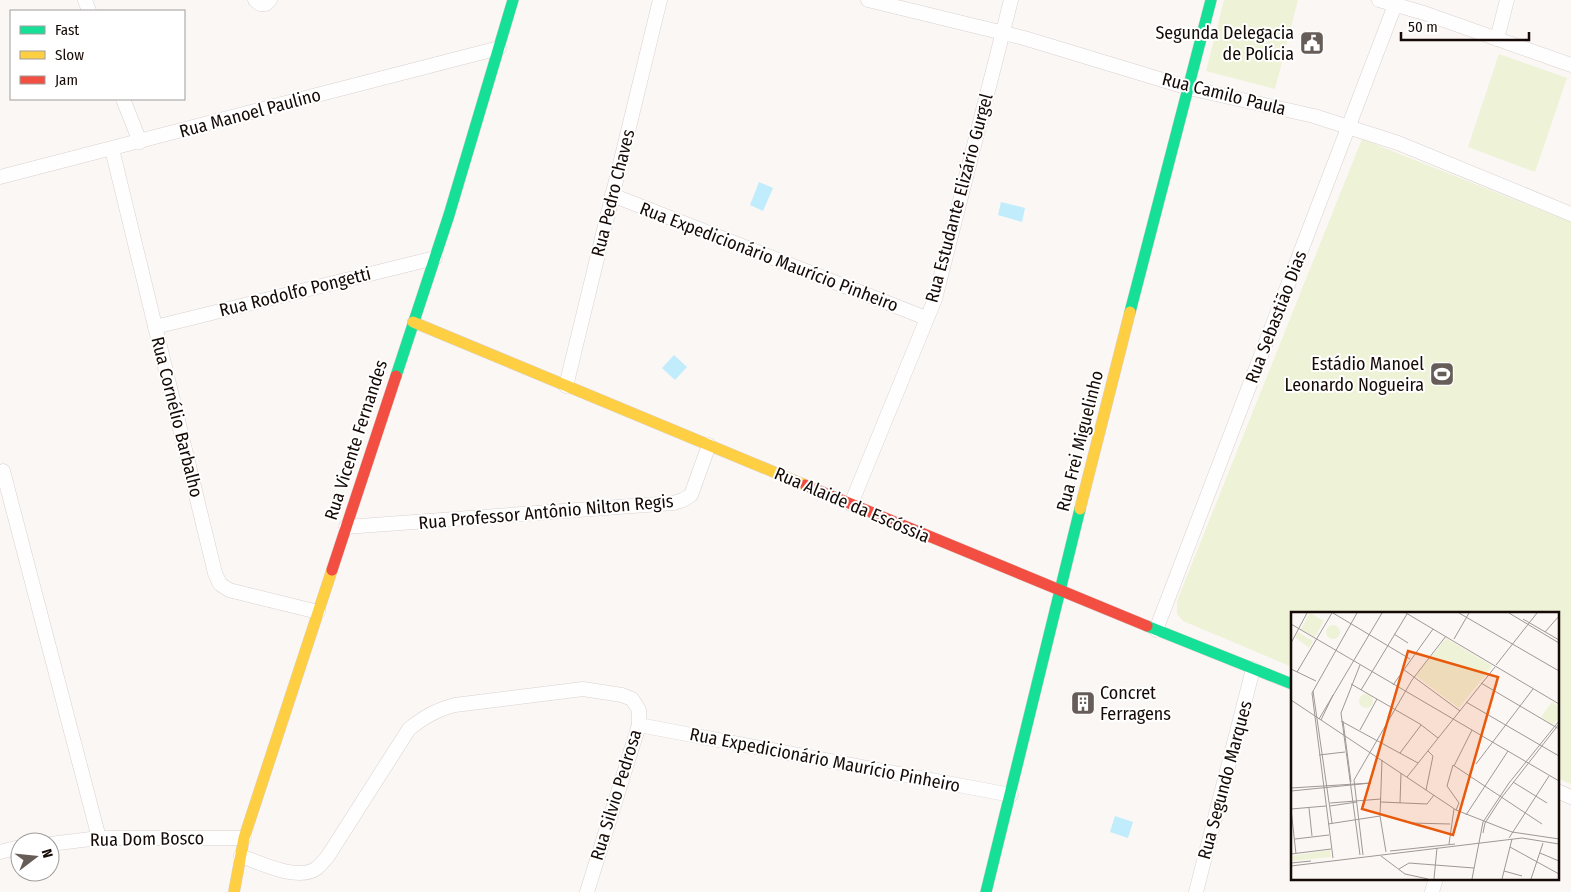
<svg xmlns="http://www.w3.org/2000/svg" width="1571" height="892" font-family="'Fira Sans Condensed',sans-serif">
	<style>
		.green { fill: #eef3d7 }
		.water { fill: #c0ecfc }
		.lines { fill: none; stroke-linecap: round; stroke-linejoin: round }
		.street-casing { stroke: #dad1ce; stroke-width: 15 }
		.fast-casing { stroke: #dad1ce; stroke-width: 12 }
		.slow-casing { stroke: #dad1ce; stroke-width: 12 }
		.jam-casing { stroke: #dad1ce; stroke-width: 12 }
		.street { stroke: #fefefe; stroke-width: 14 }
		.fast { stroke: #16e098; stroke-width: 11 }
		.slow { stroke: #ffcf43; stroke-width: 11 }
		.jam { stroke: #f24e42; stroke-width: 11 }
		.labels { text-anchor: middle; dominant-baseline: central; stroke-width: 4; stroke-linejoin: round; paint-order: stroke }
		.poi-label { font-size: 18px; fill: #150a05; stroke: #fff; text-anchor: end }
		.street-label { font-size: 18px; fill: #150a05; stroke: #fff }
		.inset-road { fill: none; stroke: #9f9895; stroke-width: 1 }
		.view { fill: #e8590c; fill-opacity: 0.15; stroke: #e8590c; stroke-width: 2.5 }
		.inset-edge { fill: none; stroke: #150a05; stroke-width: 2.5 }
	</style>
	<rect width="100%" height="100%" fill="#fbf7f5"/>
	<g class="green">
		<path d="M 1224,0 L 1298,0 L 1275,89 L 1206,71 Z"/>
		<path d="M 1499,54 L 1567,78 L 1535,172 L 1468,147 Z"/>
		<path d="M 1362,139 L 1571,222 L 1571,784 L 1557,778 L 1557,613 L 1292,613 L 1292,667 L 1183,621 L 1177,614 L 1177,601 Z"/>
	</g>
	<g class="water">
		<path d="M 759,182 L 773,188 L 763,211 L 750,205 Z"/>
		<path d="M 1001,202 L 1025,208 L 1022,222 L 998,215 Z"/>
		<path d="M 674,355 L 687,367 L 675,380 L 662,368 Z"/>
		<path d="M 1115,816 L 1133,822 L 1128,838 L 1110,832 Z"/>
	</g>
	<g class="lines">
		<defs>
			<g id="street">
				<path d="M 85,0 L 89,11"/>
				<path d="M 255,0 L 260,4 L 266,4 L 270,0"/>
				<path d="M 868,0 L 1024,38 L 1189,88 L 1314,116 L 1398,143 L 1571,214"/>
				<path d="M 1379,0 L 1424,13 L 1571,65"/>
				<path d="M 1497,39 L 1507,0"/>
				<path d="M 123,99 L 140,142"/>
				<path d="M 112,149 L 215,573 L 220,584 L 229,590 L 318,612"/>
				<path d="M 0,177 L 499,48"/>
				<path d="M 612,195 L 926,318"/>
				<path d="M 155,327 L 435,258"/>
				<path d="M 566,386 L 660,0"/>
				<path d="M 3,471 L 99,838"/>
				<path d="M 851,504 L 935,299 L 1011,0"/>
				<path d="M 346,527 L 673,503 L 683,500 L 691,495 L 709,445"/>
				<path d="M 1156,630 L 1395,5"/>
				<path d="M 639,725 L 1011,795"/>
				<path d="M 1557,791 L 1571,797"/>
				<path d="M 50,844 L 99,838 L 244,838"/>
				<path d="M 0,852 L 20,847"/>
				<path d="M 241,856 C 260,863 299,882 317,868 C 321,864 325,860 328,856 L 409,729 C 424,717 436,710 455,705 L 583,689 L 622,695 L 632,699 L 639,710 L 639,725 L 587,892"/>
				<path d="M 1196,892 L 1253,669"/>
				<path d="M 1432,892 L 1436,878"/>
			</g>
			<g id="fast">
				<path d="M 1130,312 L 1211,0"/>
				<path d="M 396,376 L 449,215 L 513,0"/>
				<path d="M 1147,626 L 1292,684"/>
				<path d="M 986,892 L 1080,509"/>
			</g>
			<g id="slow">
				<path d="M 413,322 L 805,485"/>
				<path d="M 1080,509 L 1130,312"/>
				<path d="M 234,892 L 244,838 L 332,570"/>
			</g>
			<g id="jam">
				<path d="M 805,485 L 1147,626"/>
				<path d="M 332,570 L 396,376"/>
			</g>
		</defs>
		<use href="#street" class="street-casing"/>
		<use href="#fast" class="fast-casing"/>
		<use href="#slow" class="slow-casing"/>
		<use href="#jam" class="jam-casing"/>
		<use href="#street" class="street"/>
		<use href="#fast" class="fast"/>
		<use href="#slow" class="slow"/>
		<use href="#jam" class="jam"/>
	</g>
	<defs>
		<symbol id="civic-square" viewBox="-11 -11 22 22"><rect x="-9" y="-9" width="18" height="18" rx="4" fill="#665d59" stroke="#fff"/><path d="M-.6-6.5H3V-4.5H.6V-3L4-1V1h2V6H-6V1h2V-1L-.6-3ZM-1.2 2.5V6h2.4V2.5Z" fill="#fff"/></symbol>
		<symbol id="stadium-square" viewBox="-11 -11 22 22"><rect x="-9" y="-9" width="18" height="18" rx="4" fill="#665d59" stroke="#fff"/><path d="M0-5a6.5 5 0 1 0 0 10a6.5 5 0 1 0 0-10ZM-3.5-1.8h7v3.6h-7Z" fill="#fff"/></symbol>
		<symbol id="building-square" viewBox="-11 -11 22 22"><rect x="-9" y="-9" width="18" height="18" rx="4" fill="#665d59" stroke="#fff"/><path d="M-4-6H4V6H1V3H-1V6H-4ZM-2.5-4.3h1.7v1.8h-1.7ZM.8-4.3h1.7v1.8H.8ZM-2.5-1h1.7V.8h-1.7ZM.8-1h1.7V.8H.8Z" fill="#fff"/></symbol>
	</defs>
	<g fill-rule="evenodd">
		<use href="#civic-square" x="1298" y="29" width="28" height="28"/>
		<use href="#stadium-square" x="1428" y="360" width="28" height="28"/>
		<use href="#building-square" x="1069" y="689" width="28" height="28"/>
	</g>
	<g class="labels">
		<g class="poi-label">
			<text x="1294" y="33">Segunda Delegacia<tspan x="1294" dy="21">de Polícia</tspan></text>
			<text x="1424" y="364">Estádio Manoel<tspan x="1424" dy="21">Leonardo Nogueira</tspan></text>
			<text x="1100" y="693" text-anchor="start">Concret<tspan x="1100" dy="21">Ferragens</tspan></text>
		</g>
		<g class="street-label">
			<text transform="translate(1224 94) rotate(14)">Rua Camilo Paula</text>
			<text transform="translate(250 113) rotate(-15)">Rua Manoel Paulino</text>
			<text transform="translate(613 193) rotate(-76)">Rua Pedro Chaves</text>
			<text transform="translate(959 198) rotate(-75)">Rua Estudante Elizário Gurgel</text>
			<text transform="translate(769 257) rotate(21)">Rua Expedicionário Maurício Pinheiro</text>
			<text transform="translate(295 292) rotate(-14)">Rua Rodolfo Pongetti</text>
			<text transform="translate(1276 317) rotate(-69)">Rua Sebastião Dias</text>
			<text transform="translate(177 417) rotate(76)">Rua Cornélio Barbalho</text>
			<text transform="translate(356 440) rotate(-72)">Rua Vicente Fernandes</text>
			<text transform="translate(1080 441) rotate(-76)">Rua Frei Miguelinho</text>
			<text transform="translate(852 505) rotate(23)">Rua Alaide da Escóssia</text>
			<text transform="translate(546 512) rotate(-5)">Rua Professor Antônio Nilton Regis</text>
			<text transform="translate(825 760) rotate(11)">Rua Expedicionário Maurício Pinheiro</text>
			<text transform="translate(1225 780) rotate(-75)">Rua Segundo Marques</text>
			<text transform="translate(616 795) rotate(-73)">Rua Silvio Pedrosa</text>
			<text transform="translate(147 839) rotate(-1)">Rua Dom Bosco</text>
		</g>
	</g>
	<g transform="translate(1291 612)">
		<rect width="268" height="268" fill="#fbf7f5"/>
		<path d="M 19,1 L 33,9 L 24,25 L 10,17 ZM35 20a7 7 0 1 1 14 0a7 7 0 1 1-14 0ZM 7,20 L 22,29 L 18,36 L 4,25 ZM 155,26 L 201,54 L 168,96 L 125,64 ZM68 89a7 7 0 1 1 14 0a7 7 0 1 1-14 0ZM 261,90 L 267,94 L 267,106 L 262,113 L 250,105 ZM 39,238 L 40,245 L 0,249 L 0,244 Z" fill="#eef3d7"/>
		<path class="inset-road" d="M 42,1 L 119,47M 115,1 L 268,92M 168,1 L 268,59M 218,1 L 268,31M 232,7 L 268,28M 0,12 L 268,169M 254,20 L 268,4M 103,22 L 117,31M 163,27 L 178,1M 0,31 L 16,1M 205,53 L 246,1M 0,57 L 25,69M 112,57 L 169,99M 6,60 L 41,1M 190,71 L 268,117M 60,72 L 129,112 L 147,126M 102,73 L 142,17M 70,78 L 116,2M 22,79 L 41,211M 0,88 L 165,198 L 221,220 L 268,227M 175,90 L 268,144M 28,107 L 91,1M 30,108 L 42,83M 50,109 L 127,151M 52,109 L 60,170M 69,118 L 86,87M 109,141 L 130,113M 28,143 L 54,140M 91,148 L 89,204 L 95,240M 185,152 L 242,77M 163,154 L 181,118M 116,165 L 204,55M 222,170 L 256,191M 0,176 L 80,171 L 0,179M 135,178 L 142,144 L 137,139M 90,190 L 136,192 L 143,183M 39,191 L 90,187M 109,191 L 110,161M 39,194 L 66,190M 18,196 L 21,224M 0,197 L 5,242M 0,197 L 35,194M 165,198 L 168,191 L 156,174 L 162,153 L 251,212M 175,203 L 217,139M 119,211 L 159,212M 37,212 L 89,204M 192,221 L 194,211 L 211,185 L 268,112M 218,226 L 258,164M 4,227 L 38,223M 158,232 L 163,197M 219,235 L 268,262M 99,239 L 164,232M 249,241 L 268,249M 0,242 L 40,237M 69,243 L 50,101 L 69,53M 72,243 L 63,168 L 121,68 L 155,24M 90,244 L 114,262 L 137,267M 42,246 L 21,81 L 66,1M 0,251 L 20,249M 0,254 L 231,226 L 268,232M 108,257 L 118,251 L 183,256M 213,259 L 231,264M 143,267 L 146,236M 181,267 L 192,210 L 218,171 L 268,109M 211,267 L 221,227M 240,267 L 252,231"/>
		<path class="view" d="M 117,39 L 207,65 L 162,223 L 71,197 Z"/>
		<rect width="268" height="268" class="inset-edge"/>
	</g>
	<rect x="10" y="10" width="175" height="90" fill="#ffffff" stroke="#a19d9b"/>
	<rect x="20" y="26" width="25" height="8" fill="#16e098" stroke="#a19d9b"/>
	<text x="55" y="35" font-size="15" fill="#150a05">Fast</text>
	<rect x="20" y="51" width="25" height="8" fill="#ffcf43" stroke="#a19d9b"/>
	<text x="55" y="60" font-size="15" fill="#150a05">Slow</text>
	<rect x="20" y="76" width="25" height="8" fill="#f24e42" stroke="#a19d9b"/>
	<text x="55" y="85" font-size="15" fill="#150a05">Jam</text>
	<g transform="translate(35 857) rotate(74)"><circle r="24" fill="#ffffff" stroke="#a19d9b"/>
	<path d="M0-4L9 19L0 12L-9 19Z" fill="#665d59"/>
	<text y="-8" font-size="14" font-weight="bold" text-anchor="middle" fill="#150a05">N</text>
	</g>
	<path d="M1401 32v8h128v-8" fill="none" stroke="#150a05" stroke-width="2.5"/>
	<text x="1408" y="32" font-size="15" fill="#150a05" stroke="#ffffff" stroke-width="4" paint-order="stroke">50 m</text>
</svg>
